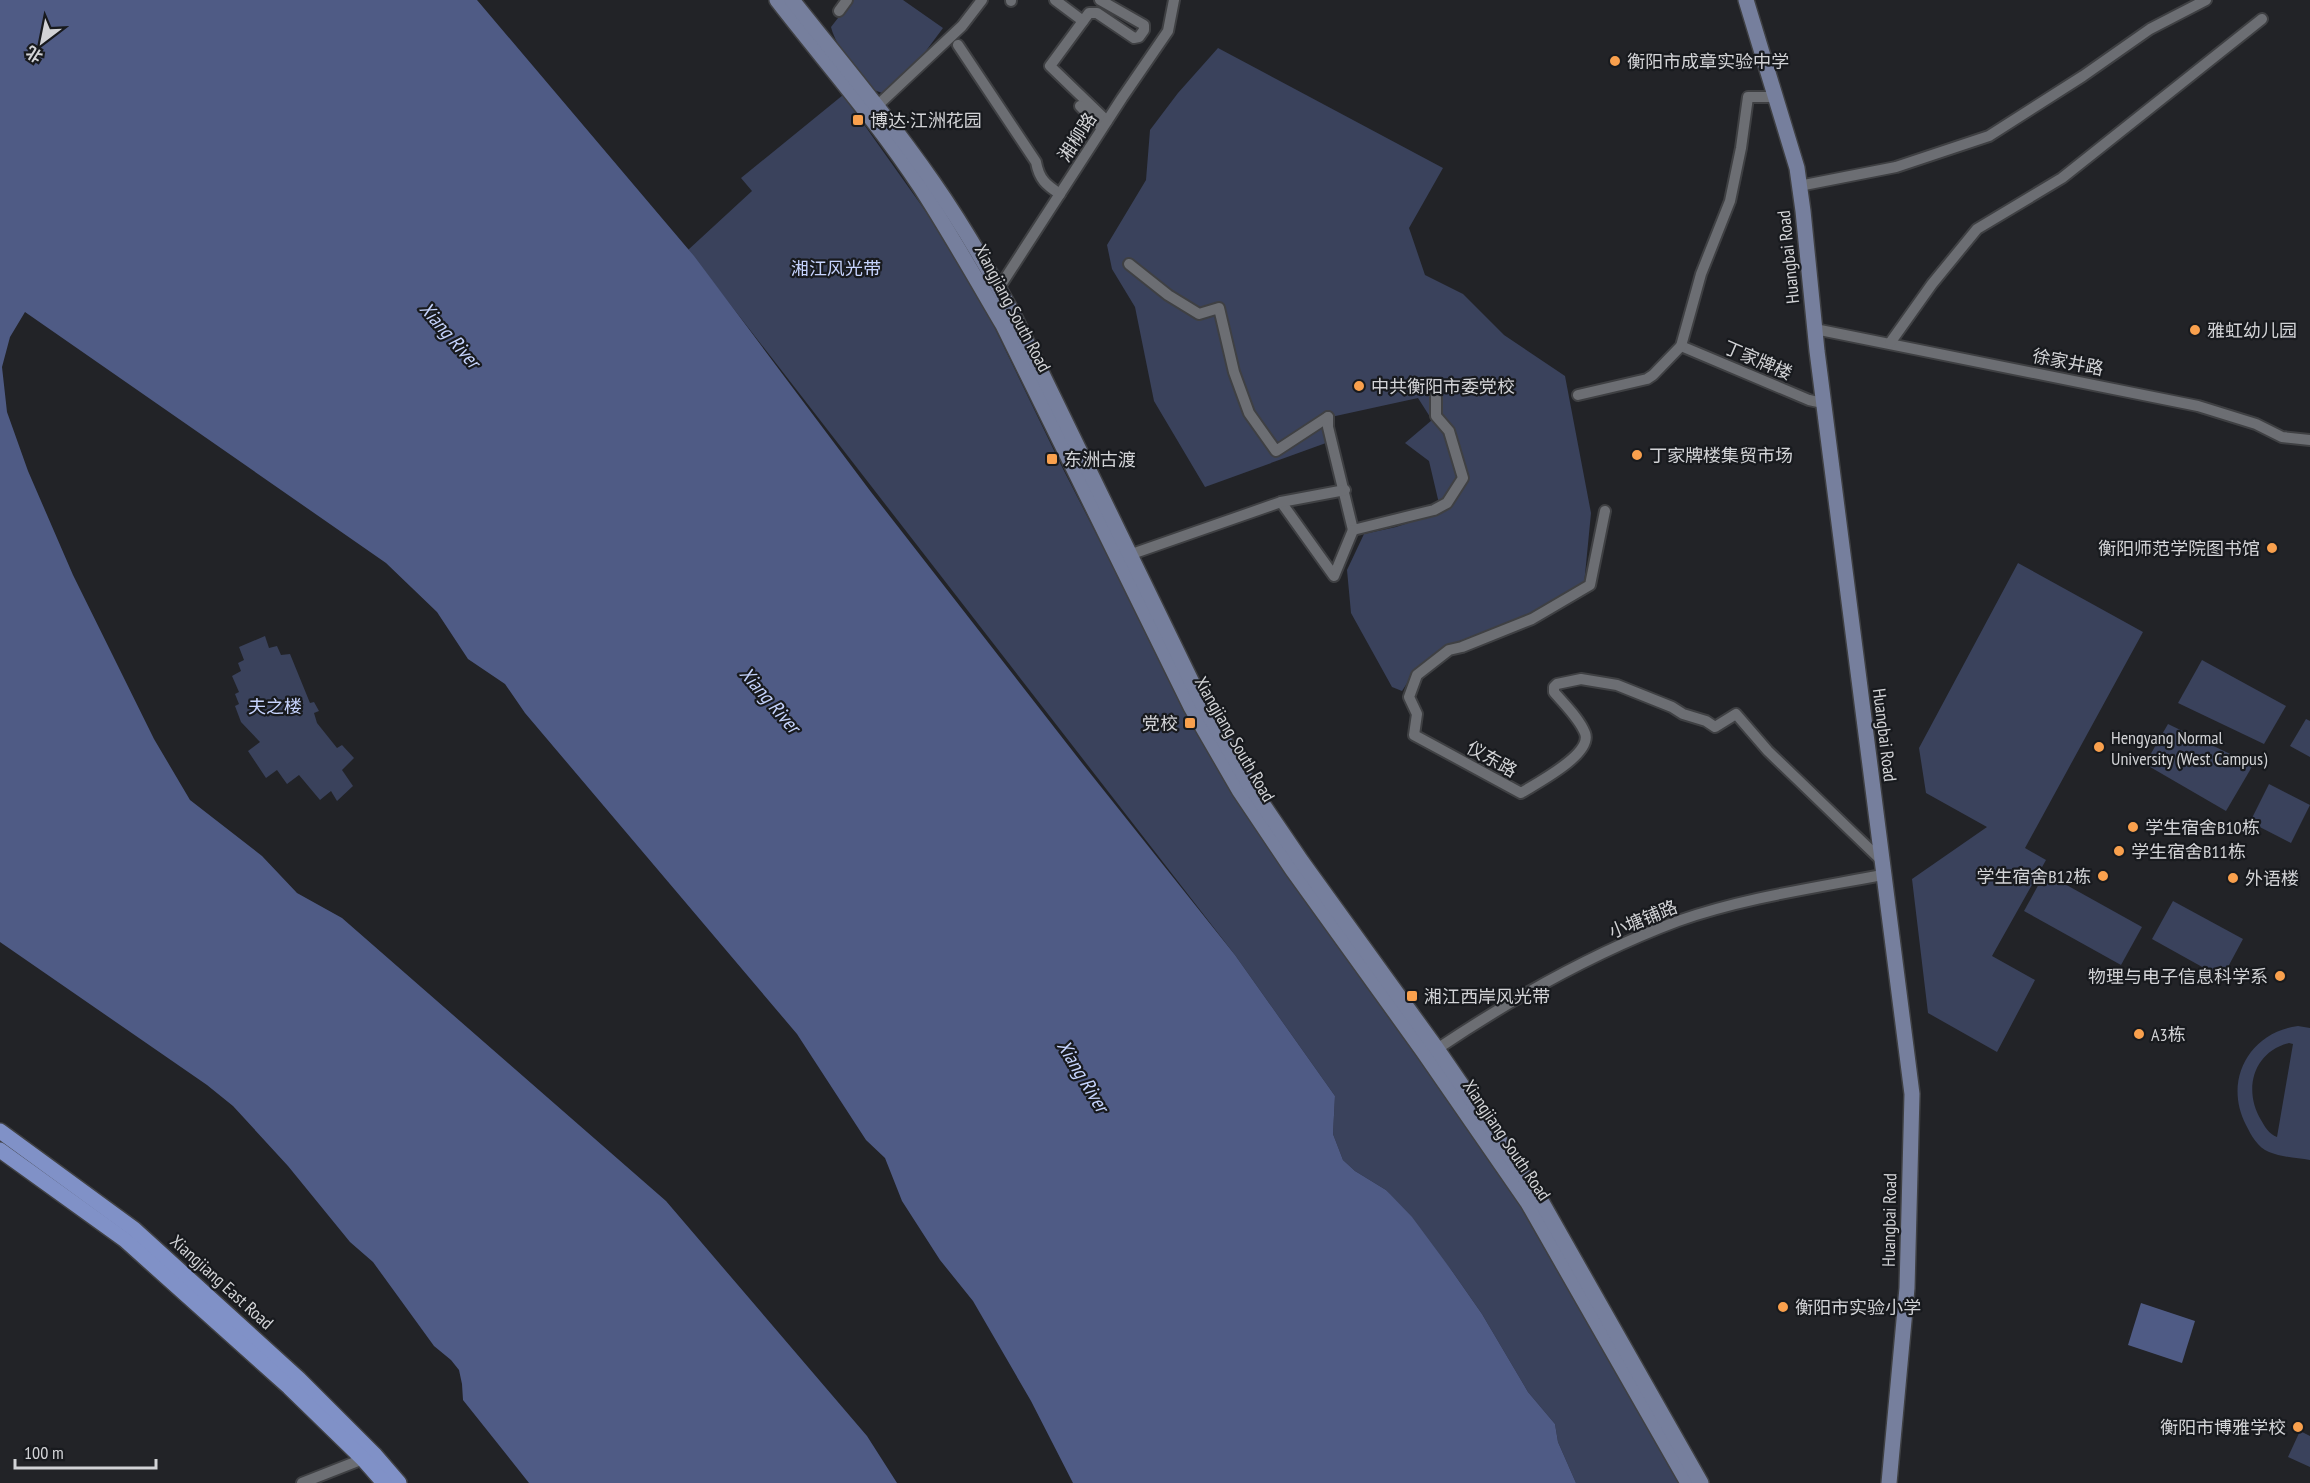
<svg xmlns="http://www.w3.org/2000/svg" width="2310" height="1483" font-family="'PT Sans Narrow','Noto Sans SC',sans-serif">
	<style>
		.green { fill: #3a425c; fill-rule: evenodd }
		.water { fill: #4f5b85 }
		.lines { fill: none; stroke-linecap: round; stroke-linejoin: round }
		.street-casing { stroke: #3f4043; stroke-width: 14 }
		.secondary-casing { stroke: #3f4043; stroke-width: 18 }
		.primary-casing { stroke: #3f4043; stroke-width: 18 }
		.street { stroke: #6c6e73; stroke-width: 10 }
		.secondary { stroke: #767f9d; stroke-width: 15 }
		.primary { stroke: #8091c7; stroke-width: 15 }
		.poi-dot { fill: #f9a04d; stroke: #181a1e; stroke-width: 2 }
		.labels { text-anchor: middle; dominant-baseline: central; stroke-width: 4.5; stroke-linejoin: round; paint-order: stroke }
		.poi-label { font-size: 18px; fill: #d2d3d6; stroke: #181a1e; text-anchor: start }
		.street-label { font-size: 18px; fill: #d2d3d6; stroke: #181a1e }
		.park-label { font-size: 18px; fill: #c7d4fe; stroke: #181a1e }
		.water-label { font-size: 20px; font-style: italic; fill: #c6d4fd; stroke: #181a1e }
	</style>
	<rect width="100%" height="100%" fill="#222327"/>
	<g class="green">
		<path d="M 852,0 L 903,0 L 943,28 L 914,67 L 882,93 L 874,90 C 860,72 837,51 831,27 Z"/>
		<path d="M 1218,48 L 1443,168 L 1409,228 L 1425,275 L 1463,294 L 1504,335 L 1565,376 L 1591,513 L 1584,585 L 1528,617 L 1448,645 L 1415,671 L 1402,691 L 1392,687 L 1351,613 L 1347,570 L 1364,534 L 1396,527 L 1441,512 L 1429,461 L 1405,443 L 1432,420 L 1418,398 L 1331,417 L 1337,439 L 1205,487 L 1154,401 L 1135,307 L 1112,269 L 1107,245 L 1146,180 L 1150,130 L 1178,93 Z"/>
		<path d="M 843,95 L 951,247 L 987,312 L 1062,467 L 1197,731 L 1398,1030 L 1520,1203 L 1680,1483 L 1576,1483 L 1558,1442 L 1555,1424 L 1528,1392 L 1482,1314 L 1452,1271 L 1386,1190 L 1355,1171 L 1343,1160 L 1333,1134 L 1335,1096 L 1235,955 L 688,250 L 752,191 L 741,178 Z"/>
		<path d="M 2018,563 L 2143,632 L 2025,848 L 2046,860 L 1992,956 L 2035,980 L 1997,1052 L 1928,1013 L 1912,879 L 1987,827 L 1926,793 L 1919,748 Z"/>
		<path d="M 265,636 L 269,648 L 277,646 L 281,655 L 290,654 L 310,703 L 314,702 L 319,711 L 314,713 L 317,723 L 337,748 L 342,745 L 354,758 L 342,770 L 353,786 L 337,801 L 331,791 L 320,800 L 299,775 L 287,784 L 277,770 L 266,778 L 248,751 L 260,742 L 241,722 L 235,706 L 239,704 L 235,694 L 239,692 L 232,676 L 241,671 L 238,663 L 244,660 L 239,647 Z"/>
		<path d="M 2202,660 L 2286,706 L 2264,744 L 2178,703 Z"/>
		<path d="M 2306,719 L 2310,721 L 2310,757 L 2290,746 Z"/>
		<path d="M 2168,724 L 2253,765 L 2226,811 L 2145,764 Z"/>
		<path d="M 2269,784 L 2310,805 L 2291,843 L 2250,822 Z"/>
		<path d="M 2045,873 L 2142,927 L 2121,965 L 2024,911 Z"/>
		<path d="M 2173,901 L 2243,939 L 2222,978 L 2152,939 Z"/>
		<path d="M 2298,1026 L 2310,1028 L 2310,1160 C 2297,1158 2281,1157 2269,1152 C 2258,1148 2251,1135 2246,1125 C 2223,1081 2249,1032 2298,1026 ZM 2289,1043 L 2293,1044 L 2277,1137 C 2269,1134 2265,1127 2261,1120 C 2243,1090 2253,1052 2289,1043 Z"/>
		<path d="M 2300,1431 L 2310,1436 L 2310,1467 L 2288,1457 Z"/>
	</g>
	<g class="water">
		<path d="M 0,0 L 477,0 L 694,256 L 871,492 L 1082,763 L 1235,955 L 1335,1096 L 1333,1134 L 1343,1160 L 1355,1171 L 1386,1190 L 1412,1217 L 1452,1271 L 1482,1314 L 1528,1392 L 1555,1424 L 1558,1442 L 1576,1483 L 1073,1483 L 1031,1401 L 973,1301 L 940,1260 L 902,1201 L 885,1158 L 866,1140 L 797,1034 L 525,713 L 505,684 L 468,659 L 437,612 L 386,563 L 25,312 L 10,337 L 2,367 L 7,412 L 28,471 L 73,575 L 154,739 L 190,800 L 262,856 L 297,893 L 342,918 L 666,1201 L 867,1436 L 897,1483 L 529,1483 L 463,1400 L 462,1384 L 459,1370 L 451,1360 L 434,1346 L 373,1262 L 350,1242 L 288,1166 L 233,1106 L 207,1085 L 0,942 Z"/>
		<path d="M 2141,1303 L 2195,1321 L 2182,1363 L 2128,1345 Z"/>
	</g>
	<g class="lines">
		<defs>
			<g id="street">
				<path d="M 1055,0 L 1083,21"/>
				<path d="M 1100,0 L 1144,25 L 1144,30 L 1139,37 L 1134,38 L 1097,13 L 1089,13 L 1050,66 L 1107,121"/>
				<path d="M 1011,1 L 1011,0"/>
				<path d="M 839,11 L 847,0"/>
				<path d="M 958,45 L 1036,162 C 1039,179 1046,185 1060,194"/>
				<path d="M 877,106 L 962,26 L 982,0"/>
				<path d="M 1080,106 L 1102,128"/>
				<path d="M 1799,186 L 1896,167 L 1989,136 L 2083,76 L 2150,29 L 2206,0"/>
				<path d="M 1129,264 L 1168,295 L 1199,314 L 1219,308 L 1234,372 L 1249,413 L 1276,451 L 1328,417"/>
				<path d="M 999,288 L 1122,98 L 1168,31 L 1174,0"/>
				<path d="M 1815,329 L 2198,406 L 2256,424 L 2282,437 L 2310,440"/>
				<path d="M 1890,343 L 1932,284 L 1977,229 L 2062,178 L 2262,19"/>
				<path d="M 1681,346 L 1809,400 L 1823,403"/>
				<path d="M 1578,395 L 1647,379 L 1653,375 L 1681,346 L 1701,274 L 1730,201 L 1741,148 L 1748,97 L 1776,97"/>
				<path d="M 1328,417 L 1328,427 L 1353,530 L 1434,510 L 1447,503 L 1463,478 L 1449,431 L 1436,416 L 1436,394"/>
				<path d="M 1281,502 L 1334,576 L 1353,530"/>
				<path d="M 1605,511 L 1590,585 L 1532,619 L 1462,647 L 1449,650 L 1417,675 L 1409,697 L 1417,714 L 1414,735 L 1521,793 C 1537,783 1593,754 1585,733 C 1579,718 1564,704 1554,692 L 1554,687 L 1557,684 L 1581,679 L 1617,685 L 1672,707 L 1683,714 L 1706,721 L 1715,727 L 1736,714 L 1768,751 L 1881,860"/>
				<path d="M 1129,555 L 1281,502 L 1345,490"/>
				<path d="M 1437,1049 C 1510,1000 1595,952 1678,921 C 1743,898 1814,888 1882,875"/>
				<path d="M 302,1483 L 363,1459"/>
			</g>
			<g id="secondary">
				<path d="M 777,0 C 825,62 878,122 921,188 C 950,233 976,279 1003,325 L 1191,707 L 1239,790 L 1292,869 L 1423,1051 L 1528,1203 L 1688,1483"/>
				<path d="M 792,0 C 840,60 889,119 933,182 C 963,225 989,270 1014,316 L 1201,701 L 1249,784 L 1302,862 L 1437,1049 L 1540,1199 L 1701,1483"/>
				<path d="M 1746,0 L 1797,168 L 1803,211 L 1817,351 L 1912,1094 L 1907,1288 L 1889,1483"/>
			</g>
			<g id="primary">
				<path d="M 0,1131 L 134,1229 L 299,1379 L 374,1454 L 399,1483"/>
				<path d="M 0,1150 L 125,1240 L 289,1387 L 363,1459 L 384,1483"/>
			</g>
		</defs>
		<use href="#street" class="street-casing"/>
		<use href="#secondary" class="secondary-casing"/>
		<use href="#primary" class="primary-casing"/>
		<use href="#street" class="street"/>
		<use href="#secondary" class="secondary"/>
		<use href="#primary" class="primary"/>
	</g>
	<g class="poi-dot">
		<circle cx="1615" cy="61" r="6"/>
		<rect x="852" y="114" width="12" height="12" rx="3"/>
		<circle cx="2195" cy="330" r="6"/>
		<circle cx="1359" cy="386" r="6"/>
		<circle cx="1637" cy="455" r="6"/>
		<rect x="1046" y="453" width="12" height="12" rx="3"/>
		<circle cx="2272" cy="548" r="6"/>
		<rect x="1184" y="717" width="12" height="12" rx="3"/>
		<circle cx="2099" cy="747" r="6"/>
		<circle cx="2133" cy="827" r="6"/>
		<circle cx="2119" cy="851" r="6"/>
		<circle cx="2103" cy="876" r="6"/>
		<circle cx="2233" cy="878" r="6"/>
		<circle cx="2280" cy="976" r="6"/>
		<rect x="1406" y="990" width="12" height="12" rx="3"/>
		<circle cx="2139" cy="1034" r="6"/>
		<circle cx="1783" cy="1307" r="6"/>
		<circle cx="2298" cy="1427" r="6"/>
	</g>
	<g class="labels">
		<g class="poi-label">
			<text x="1627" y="61">衡阳市成章实验中学</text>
			<text x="870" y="120">博达·江洲花园</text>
			<text x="2207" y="330">雅虹幼儿园</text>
			<text x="1371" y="386">中共衡阳市委党校</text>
			<text x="1649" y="455">丁家牌楼集贸市场</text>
			<text x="1064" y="459">东洲古渡</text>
			<text x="2260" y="548" text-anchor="end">衡阳师范学院图书馆</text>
			<text x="1178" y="723" text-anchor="end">党校</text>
			<text x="2111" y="737">Hengyang Normal<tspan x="2111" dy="21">University (West Campus)</tspan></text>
			<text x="2145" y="827">学生宿舍B10栋</text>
			<text x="2131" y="851">学生宿舍B11栋</text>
			<text x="2091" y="876" text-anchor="end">学生宿舍B12栋</text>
			<text x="2245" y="878">外语楼</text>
			<text x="2268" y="976" text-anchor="end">物理与电子信息科学系</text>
			<text x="1424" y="996">湘江西岸风光带</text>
			<text x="2151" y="1034">A3栋</text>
			<text x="1795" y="1307">衡阳市实验小学</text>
			<text x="2286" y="1427" text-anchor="end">衡阳市博雅学校</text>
		</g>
		<g class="street-label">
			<text transform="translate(1077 137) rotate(-57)">湘柳路</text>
			<text transform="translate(1788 257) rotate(-96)">Huangbai Road</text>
			<text transform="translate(1013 308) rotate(62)">Xiangjiang South Road</text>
			<text transform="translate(1758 360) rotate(23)">丁家牌楼</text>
			<text transform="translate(2068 362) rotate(11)">徐家井路</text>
			<text transform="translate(1885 735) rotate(83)">Huangbai Road</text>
			<text transform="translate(1235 739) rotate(60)">Xiangjiang South Road</text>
			<text transform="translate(1492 759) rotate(29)">仪东路</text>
			<text transform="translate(1643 919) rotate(-22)">小塘铺路</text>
			<text transform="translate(1507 1140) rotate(56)">Xiangjiang South Road</text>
			<text transform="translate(1889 1220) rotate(-89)">Huangbai Road</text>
			<text transform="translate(222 1282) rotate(42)">Xiangjiang East Road</text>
		</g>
		<g class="park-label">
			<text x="836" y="268">湘江风光带</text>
			<text x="275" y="706">夫之楼</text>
		</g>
		<g class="water-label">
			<text transform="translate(450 335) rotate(49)">Xiang River</text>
			<text transform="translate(770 700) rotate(49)">Xiang River</text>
			<text transform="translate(1083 1076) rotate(59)">Xiang River</text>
		</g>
	</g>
	<g transform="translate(42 42) rotate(212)" stroke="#181a1e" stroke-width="4.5" paint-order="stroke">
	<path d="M0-4.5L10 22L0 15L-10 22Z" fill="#d2d3d6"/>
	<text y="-9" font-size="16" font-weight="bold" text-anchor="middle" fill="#d2d3d6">北</text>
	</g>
	<path d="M15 1459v9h141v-9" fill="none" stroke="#d2d3d6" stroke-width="3"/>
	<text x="24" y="1459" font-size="18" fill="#d2d3d6" stroke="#181a1e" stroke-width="4.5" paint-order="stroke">100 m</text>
</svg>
